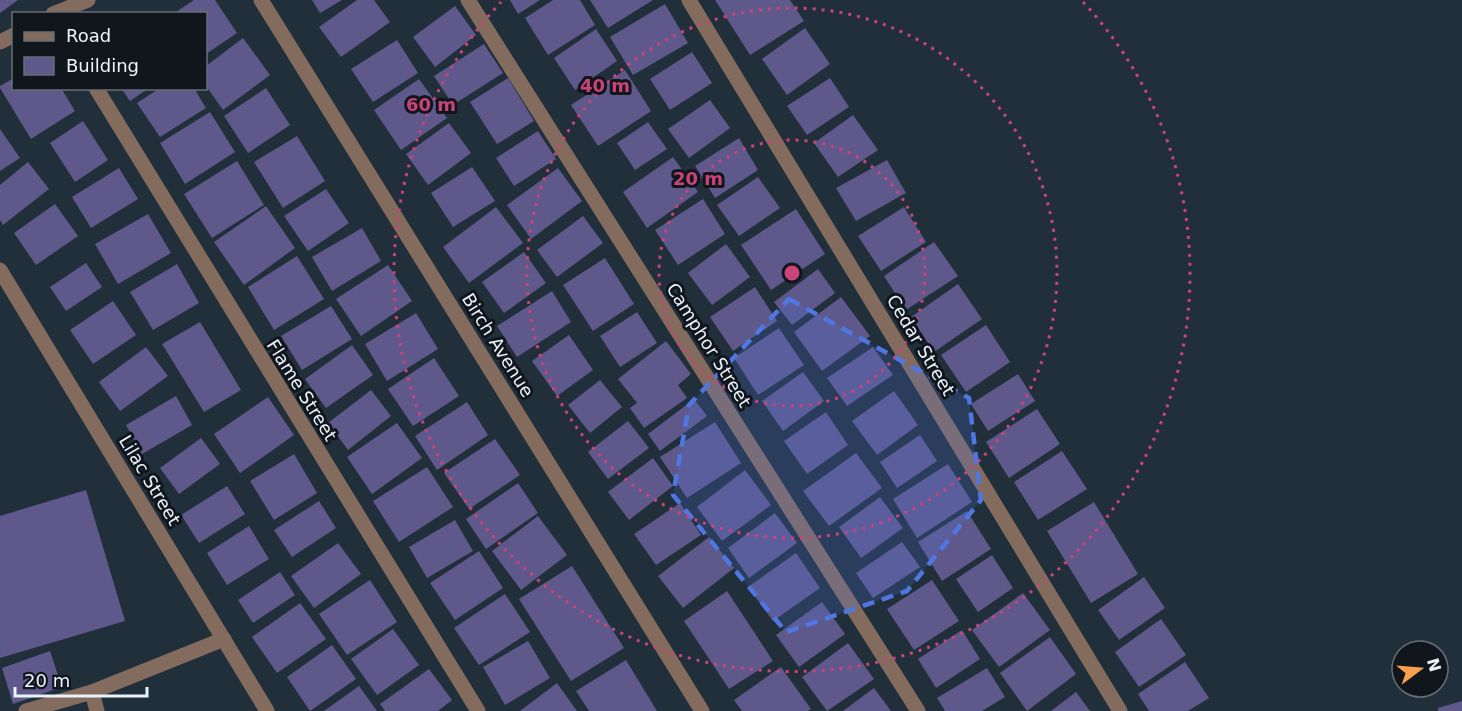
<svg xmlns="http://www.w3.org/2000/svg" width="1462" height="711" font-family="'DejaVu Sans',sans-serif">
	<style>
		.building { fill: #5e588b }
		.lines { fill: none; stroke-linecap: round; stroke-linejoin: round }
		.minor { stroke: #836b5e; stroke-width: 15 }
		.marked { fill: #5077e1; fill-opacity: 0.2; stroke: #5077e1; stroke-width: 4.5; stroke-dasharray: 12 8; stroke-linejoin: round }
		.ring { fill: none; stroke: #ca447b; stroke-width: 3; stroke-dasharray: 3 6 }
		.labels { text-anchor: middle; dominant-baseline: central; stroke-width: 6; stroke-linejoin: round; paint-order: stroke }
		.street-label { font-size: 18px; fill: #eaf2fb; stroke: #10161c }
		.centre { fill: #ca447b; stroke: #10161c; stroke-width: 3 }
		.ring-label { font-size: 18px; text-anchor: middle; font-weight: bold; fill: #ca447b; stroke: #10161c; stroke-width: 6; stroke-linejoin: round; paint-order: stroke }
	</style>
	<rect width="100%" height="100%" fill="#212f3b"/>
	<g class="building">
		<path d="M 0,0 L 18,0 L 0,13 Z"/>
		<path d="M 194,0 L 215,0 L 237,33 L 206,54 L 206,14 L 173,14 Z"/>
		<path d="M 312,0 L 342,0 L 320,13 Z"/>
		<path d="M 357,0 L 374,0 L 390,22 L 341,57 L 319,27 Z"/>
		<path d="M 510,0 L 540,0 L 518,14 Z"/>
		<path d="M 553,0 L 580,0 L 595,25 L 548,55 L 525,18 Z"/>
		<path d="M 590,0 L 653,0 L 608,28 Z"/>
		<path d="M 715,0 L 790,0 L 804,21 L 750,55 Z"/>
		<path d="M 665,4 L 688,43 L 633,75 L 610,37 Z"/>
		<path d="M 455,6 L 476,35 L 435,67 L 413,37 Z"/>
		<path d="M 805,28 L 830,64 L 787,95 L 762,59 Z"/>
		<path d="M 596,29 L 617,61 L 575,90 L 554,58 Z"/>
		<path d="M 243,38 L 270,75 L 223,110 L 206,86 L 206,66 Z"/>
		<path d="M 397,40 L 418,73 L 373,102 L 351,69 Z"/>
		<path d="M 484,44 L 503,73 L 453,105 L 434,76 Z"/>
		<path d="M 692,52 L 712,83 L 670,110 L 650,79 Z"/>
		<path d="M 625,70 L 651,111 L 598,146 L 571,105 Z"/>
		<path d="M 14,78 L 14,88 L 61,88 L 75,111 L 31,139 L 0,88 L 0,86 Z"/>
		<path d="M 508,78 L 534,121 L 497,144 L 470,102 Z"/>
		<path d="M 830,78 L 849,107 L 807,135 L 787,106 Z"/>
		<path d="M 419,79 L 447,118 L 401,150 L 374,110 Z"/>
		<path d="M 121,88 L 149,88 L 130,101 Z"/>
		<path d="M 160,88 L 194,88 L 206,108 L 160,137 L 137,103 Z"/>
		<path d="M 266,88 L 290,125 L 248,153 L 224,116 Z"/>
		<path d="M 710,100 L 730,128 L 689,158 L 668,129 Z"/>
		<path d="M 210,112 L 235,152 L 185,184 L 160,143 Z"/>
		<path d="M 853,115 L 878,150 L 838,177 L 814,143 Z"/>
		<path d="M 83,121 L 108,160 L 75,182 L 50,143 Z"/>
		<path d="M 648,122 L 667,149 L 635,170 L 617,143 Z"/>
		<path d="M 449,123 L 471,153 L 428,185 L 406,154 Z"/>
		<path d="M 0,129 L 20,158 L 0,171 Z"/>
		<path d="M 538,131 L 556,159 L 514,186 L 496,158 Z"/>
		<path d="M 297,136 L 325,181 L 283,208 L 254,162 Z"/>
		<path d="M 739,138 L 758,170 L 715,198 L 695,166 Z"/>
		<path d="M 673,157 L 698,192 L 647,228 L 623,192 Z"/>
		<path d="M 887,160 L 906,193 L 856,221 L 836,188 Z"/>
		<path d="M 237,161 L 264,205 L 212,238 L 184,194 Z"/>
		<path d="M 28,162 L 49,189 L 3,225 L 0,220 L 0,185 Z"/>
		<path d="M 472,167 L 495,201 L 453,227 L 431,193 Z"/>
		<path d="M 119,168 L 138,199 L 91,228 L 72,197 Z"/>
		<path d="M 558,168 L 582,201 L 531,239 L 507,205 Z"/>
		<path d="M 758,177 L 780,208 L 739,236 L 717,205 Z"/>
		<path d="M 326,189 L 349,223 L 308,251 L 284,216 Z"/>
		<path d="M 703,199 L 725,234 L 678,265 L 655,230 Z"/>
		<path d="M 55,204 L 78,236 L 36,265 L 14,233 Z"/>
		<path d="M 266,206 L 295,248 L 244,285 L 214,242 Z"/>
		<path d="M 496,207 L 523,243 L 469,283 L 443,247 Z"/>
		<path d="M 904,207 L 926,242 L 881,271 L 858,236 Z"/>
		<path d="M 796,209 L 825,254 L 771,290 L 741,245 Z"/>
		<path d="M 148,214 L 171,253 L 118,284 L 95,244 Z"/>
		<path d="M 583,216 L 603,243 L 557,277 L 537,250 Z"/>
		<path d="M 362,228 L 381,261 L 332,291 L 312,257 Z"/>
		<path d="M 934,242 L 958,276 L 906,310 L 884,276 Z"/>
		<path d="M 726,244 L 750,277 L 712,305 L 688,273 Z"/>
		<path d="M 524,252 L 546,283 L 504,313 L 482,282 Z"/>
		<path d="M 297,256 L 324,299 L 274,330 L 248,287 Z"/>
		<path d="M 605,258 L 634,304 L 593,331 L 563,285 Z"/>
		<path d="M 86,263 L 102,287 L 66,311 L 50,287 Z"/>
		<path d="M 177,264 L 199,303 L 153,330 L 130,292 Z"/>
		<path d="M 388,265 L 412,301 L 361,336 L 336,299 Z"/>
		<path d="M 818,269 L 835,293 L 792,325 L 774,302 Z"/>
		<path d="M 958,284 L 982,319 L 934,352 L 911,317 Z"/>
		<path d="M 755,287 L 777,321 L 733,351 L 710,317 Z"/>
		<path d="M 552,291 L 571,322 L 517,357 L 497,326 Z"/>
		<path d="M 841,297 L 870,336 L 822,371 L 794,332 Z"/>
		<path d="M 113,301 L 136,335 L 93,364 L 70,330 Z"/>
		<path d="M 331,306 L 352,339 L 302,370 L 281,336 Z"/>
		<path d="M 637,312 L 657,343 L 620,367 L 600,336 Z"/>
		<path d="M 416,313 L 438,349 L 387,381 L 365,344 Z"/>
		<path d="M 200,322 L 241,390 L 204,412 L 162,344 Z"/>
		<path d="M 986,325 L 1010,362 L 966,392 L 941,355 Z"/>
		<path d="M 779,328 L 804,365 L 758,395 L 734,358 Z"/>
		<path d="M 569,335 L 593,370 L 557,396 L 532,361 Z"/>
		<path d="M 666,341 L 691,374 L 678,385 L 687,398 L 644,428 L 630,408 L 637,403 L 618,379 Z"/>
		<path d="M 352,345 L 373,375 L 326,408 L 305,379 Z"/>
		<path d="M 146,347 L 168,376 L 120,411 L 99,382 Z"/>
		<path d="M 873,347 L 893,375 L 847,406 L 827,378 Z"/>
		<path d="M 434,358 L 459,396 L 413,426 L 388,389 Z"/>
		<path d="M 803,372 L 824,401 L 783,431 L 762,401 Z"/>
		<path d="M 1018,374 L 1035,401 L 988,431 L 971,404 Z"/>
		<path d="M 600,380 L 622,407 L 590,433 L 568,405 Z"/>
		<path d="M 371,390 L 391,416 L 348,450 L 328,423 Z"/>
		<path d="M 894,391 L 918,425 L 877,455 L 852,421 Z"/>
		<path d="M 176,396 L 192,425 L 142,454 L 126,425 Z"/>
		<path d="M 268,397 L 294,435 L 240,473 L 214,434 Z"/>
		<path d="M 694,399 L 707,416 L 660,451 L 648,434 Z"/>
		<path d="M 467,402 L 488,435 L 437,470 L 415,436 Z"/>
		<path d="M 1037,409 L 1060,444 L 1009,478 L 986,442 Z"/>
		<path d="M 826,412 L 848,445 L 807,474 L 784,441 Z"/>
		<path d="M 628,421 L 649,448 L 608,479 L 588,452 Z"/>
		<path d="M 715,422 L 741,463 L 687,498 L 660,457 Z"/>
		<path d="M 397,423 L 422,458 L 372,494 L 347,457 Z"/>
		<path d="M 920,435 L 937,461 L 897,488 L 880,462 Z"/>
		<path d="M 201,438 L 220,464 L 179,494 L 160,468 Z"/>
		<path d="M 495,439 L 520,475 L 469,509 L 444,473 Z"/>
		<path d="M 1062,451 L 1087,489 L 1038,520 L 1014,482 Z"/>
		<path d="M 856,453 L 882,488 L 829,526 L 803,491 Z"/>
		<path d="M 294,454 L 317,493 L 274,520 L 250,481 Z"/>
		<path d="M 653,458 L 673,486 L 629,520 L 608,492 Z"/>
		<path d="M 948,464 L 972,502 L 917,538 L 893,499 Z"/>
		<path d="M 427,467 L 453,507 L 399,542 L 373,501 Z"/>
		<path d="M 745,470 L 771,505 L 722,541 L 697,507 Z"/>
		<path d="M 518,483 L 538,513 L 486,549 L 466,519 Z"/>
		<path d="M 227,486 L 245,514 L 199,543 L 181,515 Z"/>
		<path d="M 86,490 L 125,621 L 0,658 L 0,516 Z"/>
		<path d="M 880,497 L 903,528 L 861,558 L 839,527 Z"/>
		<path d="M 319,501 L 336,528 L 292,557 L 274,530 Z"/>
		<path d="M 1094,502 L 1138,574 L 1091,603 L 1047,531 Z"/>
		<path d="M 680,503 L 701,535 L 656,565 L 634,534 Z"/>
		<path d="M 967,511 L 991,549 L 942,581 L 918,542 Z"/>
		<path d="M 775,513 L 797,543 L 749,578 L 728,548 Z"/>
		<path d="M 538,516 L 567,555 L 521,590 L 492,551 Z"/>
		<path d="M 455,520 L 473,551 L 427,578 L 409,547 Z"/>
		<path d="M 249,526 L 269,559 L 227,585 L 207,553 Z"/>
		<path d="M 709,537 L 734,568 L 683,608 L 658,576 Z"/>
		<path d="M 902,542 L 920,567 L 873,598 L 856,573 Z"/>
		<path d="M 338,543 L 361,574 L 314,608 L 291,576 Z"/>
		<path d="M 479,551 L 503,588 L 455,620 L 430,583 Z"/>
		<path d="M 796,553 L 820,588 L 773,621 L 748,587 Z"/>
		<path d="M 992,555 L 1013,588 L 978,612 L 956,579 Z"/>
		<path d="M 572,566 L 624,648 L 571,681 L 519,599 Z"/>
		<path d="M 280,572 L 295,595 L 253,623 L 238,600 Z"/>
		<path d="M 1144,577 L 1165,608 L 1119,640 L 1098,610 Z"/>
		<path d="M 370,580 L 397,622 L 347,655 L 319,614 Z"/>
		<path d="M 932,580 L 959,621 L 914,650 L 887,609 Z"/>
		<path d="M 727,591 L 773,661 L 729,689 L 684,621 Z"/>
		<path d="M 1023,593 L 1050,630 L 999,667 L 972,630 Z"/>
		<path d="M 505,594 L 530,632 L 479,665 L 454,628 Z"/>
		<path d="M 822,602 L 845,634 L 799,667 L 776,635 Z"/>
		<path d="M 300,603 L 326,639 L 277,673 L 252,637 Z"/>
		<path d="M 1161,619 L 1186,655 L 1139,687 L 1115,652 Z"/>
		<path d="M 393,629 L 419,665 L 377,695 L 351,659 Z"/>
		<path d="M 962,630 L 980,659 L 936,688 L 918,659 Z"/>
		<path d="M 1050,637 L 1076,674 L 1027,711 L 1000,673 Z"/>
		<path d="M 528,641 L 550,678 L 505,705 L 483,667 Z"/>
		<path d="M 848,643 L 874,679 L 827,711 L 802,677 Z"/>
		<path d="M 332,645 L 356,679 L 310,711 L 287,677 Z"/>
		<path d="M 50,651 L 62,687 L 13,704 L 2,668 Z"/>
		<path d="M 626,660 L 657,711 L 589,711 L 576,691 Z"/>
		<path d="M 1185,662 L 1209,698 L 1188,711 L 1149,711 L 1138,694 Z"/>
		<path d="M 781,667 L 811,709 L 808,711 L 742,711 L 734,700 Z"/>
		<path d="M 987,668 L 1005,697 L 982,711 L 945,711 L 937,698 Z"/>
		<path d="M 429,669 L 452,700 L 438,711 L 385,711 L 380,704 Z"/>
		<path d="M 557,683 L 577,711 L 520,711 Z"/>
		<path d="M 359,686 L 377,711 L 324,711 Z"/>
		<path d="M 874,688 L 891,711 L 843,711 Z"/>
		<path d="M 1076,692 L 1090,711 L 1051,711 Z"/>
		<path d="M 1462,701 L 1462,711 L 1438,711 L 1438,708 Z"/>
	</g>
	<g class="lines">
		<g class="minor">
			<path d="M 261,0 L 702,711"/>
			<path d="M 468,0 L 918,711"/>
			<path d="M 689,0 L 1120,711"/>
			<path d="M 53,14 L 88,0"/>
			<path d="M 0,42 L 14,35"/>
			<path d="M 96,88 L 478,711"/>
			<path d="M 0,270 L 267,711"/>
			<path d="M 92,692 L 97,711"/>
			<path d="M 26,711 L 92,692 L 224,639"/>
		</g>
	</g>
	<path class="marked" d="M 789,299 L 969,398 L 981,500 L 907,591 L 786,632 L 673,495 L 689,405 Z"/>
	<g class="ring">
		<circle cx="792" cy="273" r="133"/>
		<circle cx="792" cy="273" r="265"/>
		<path d="M1083 2A398 398 0 1 1 501 2"/>
	</g>
	<g class="labels">
		<g class="street-label">
			<text transform="translate(498 345) rotate(58)">Birch Avenue</text>
			<text transform="translate(709 345) rotate(58)">Camphor Street</text>
			<text transform="translate(921 345) rotate(59)">Cedar Street</text>
			<text transform="translate(302 390) rotate(58)">Flame Street</text>
			<text transform="translate(150 480) rotate(59)">Lilac Street</text>
		</g>
	</g>
	<circle cx="792" cy="273" r="9" class="centre"/>
	<g class="ring-label">
		<text x="605" y="92">40 m</text>
		<text x="431" y="111">60 m</text>
		<text x="698" y="185">20 m</text>
	</g>
	<rect x="12" y="12" width="195" height="78" fill="#10161c" stroke="#676e75" stroke-width="1.5"/>
	<rect x="24" y="32" width="30" height="9" fill="#836b5e" stroke="#676e75" stroke-width="1.5"/>
	<text x="66" y="42" font-size="18" fill="#eaf2fb">Road</text>
	<rect x="24" y="57" width="30" height="18" fill="#5e588b" stroke="#676e75" stroke-width="1.5"/>
	<text x="66" y="72" font-size="18" fill="#eaf2fb">Building</text>
	<g transform="translate(1420 669) rotate(74)"><circle r="28" fill="#10161c" stroke="#676e75" stroke-width="1.5"/>
	<path d="M0-4.5L10 22L0 15L-10 22Z" fill="#fa9f4e"/>
	<text y="-9" font-size="16" font-weight="bold" text-anchor="middle" fill="#eaf2fb">N</text>
	</g>
	<path d="M15 687v9h132v-9" fill="none" stroke="#eaf2fb" stroke-width="3"/>
	<text x="24" y="687" font-size="18" fill="#eaf2fb" stroke="#10161c" stroke-width="4.5" paint-order="stroke">20 m</text>
</svg>
